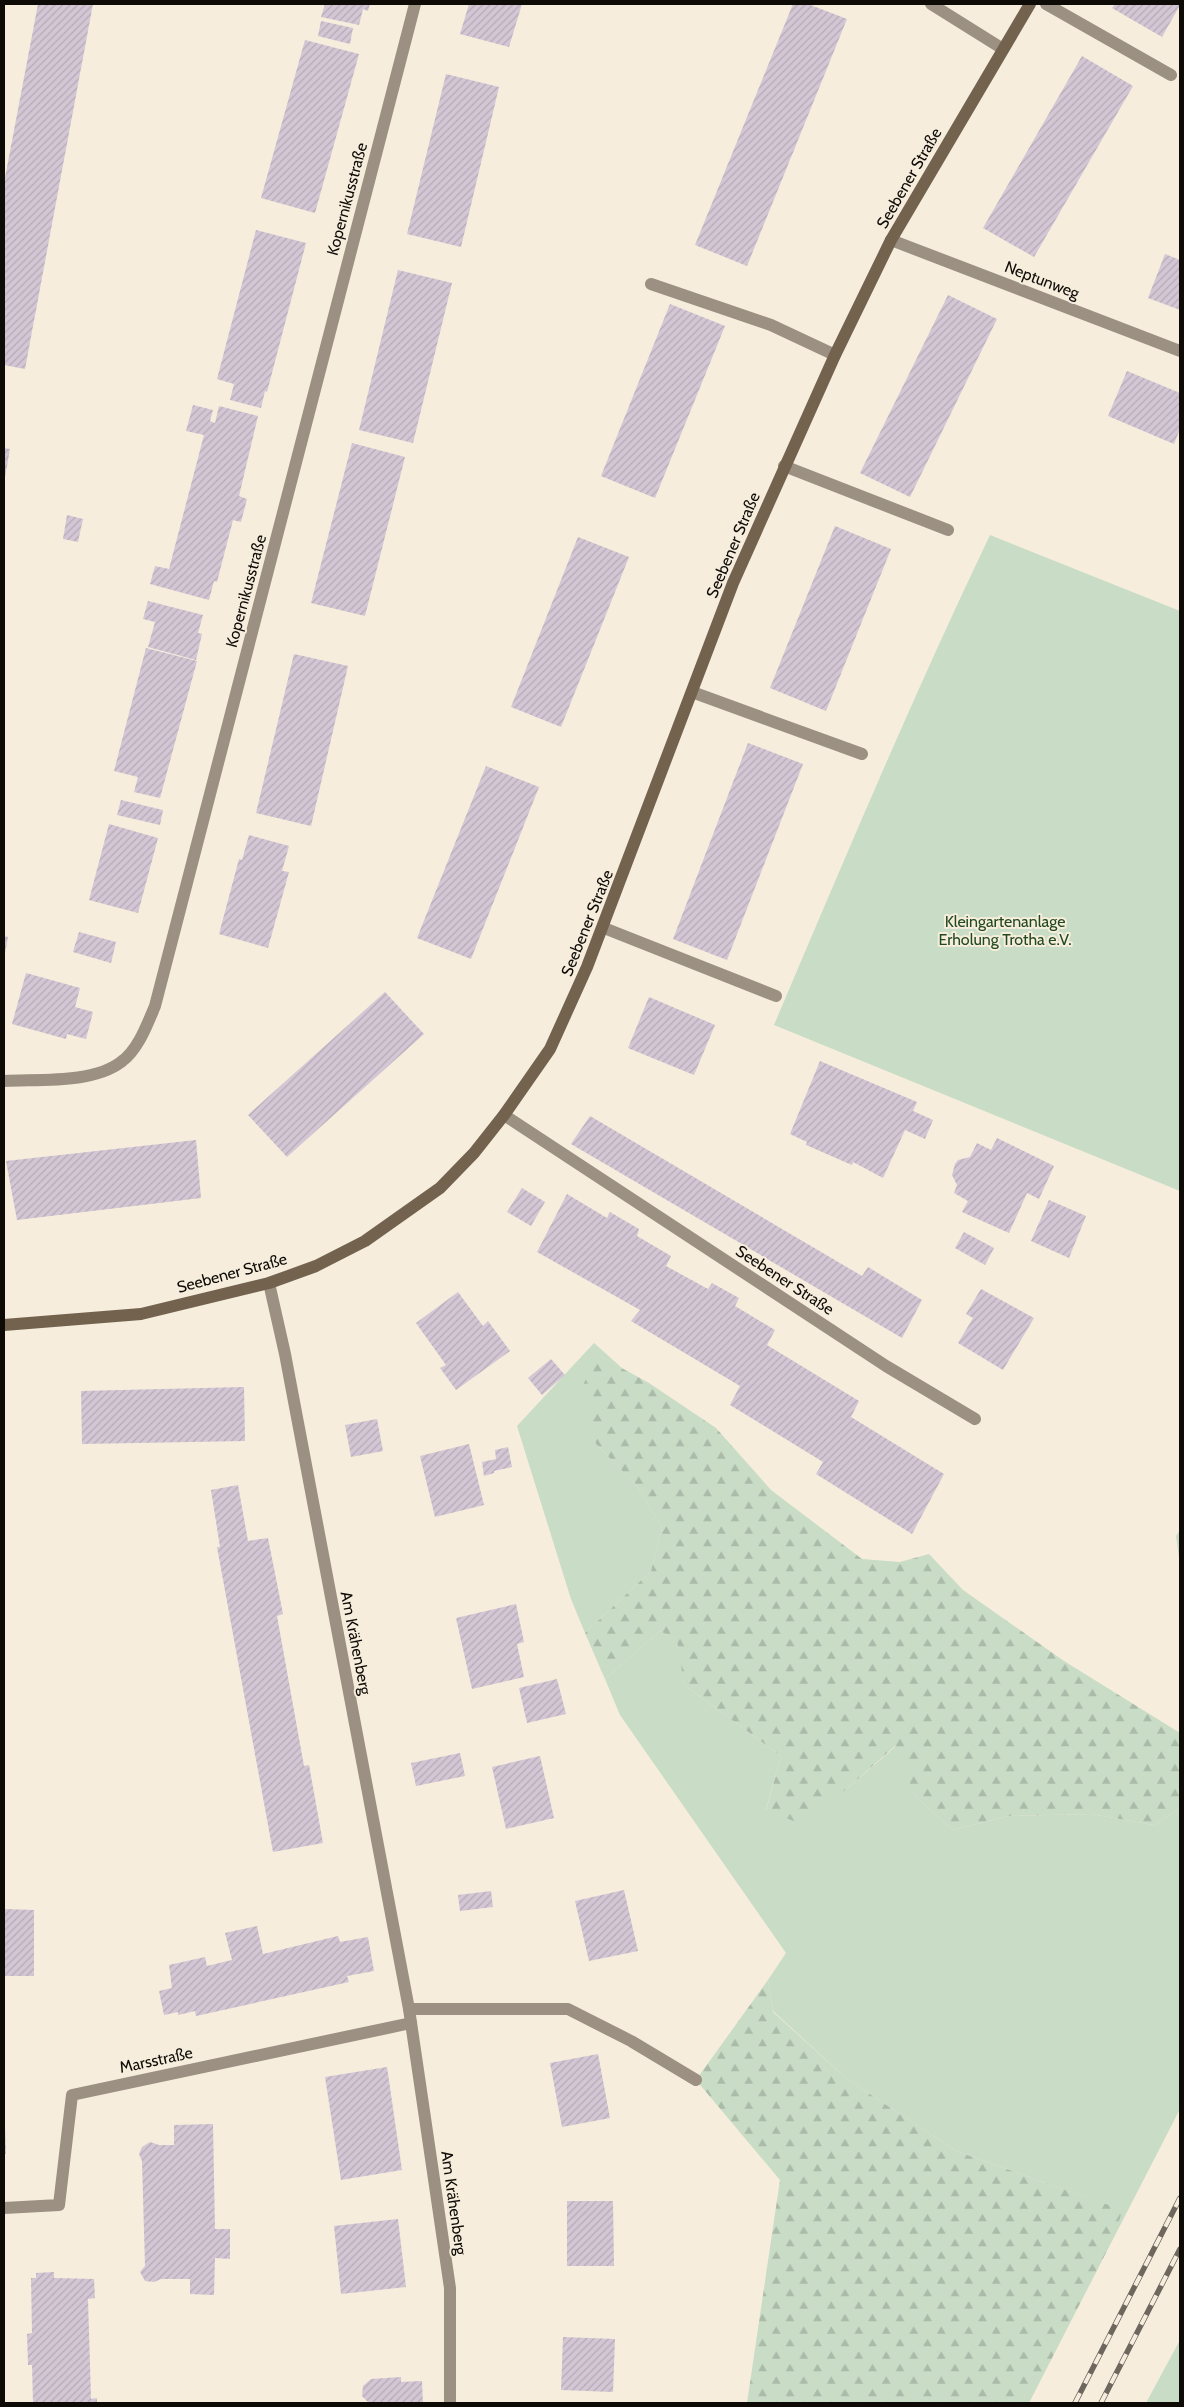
<svg xmlns="http://www.w3.org/2000/svg" width="1184" height="2407" font-family="Cabin,sans-serif">
	<style>
		.green { fill: #c8dcc6 }
		.forest { fill: url(#forest-firs) }
		.building { fill: url(#building-hatch) }
		.lines { fill: none; stroke-linecap: round; stroke-linejoin: round }
		.lane { stroke: #9b9081; stroke-width: 12 }
		.street { stroke: #9b9081; stroke-width: 12 }
		.secondary { stroke: #73634e; stroke-width: 12 }
		.rail-casing { stroke: #6d675e; stroke-width: 5.5 }
		.rail { stroke: #f6eddd; stroke-width: 4; stroke-dasharray: 11; stroke-linecap: butt }
		.labels { text-anchor: middle; dominant-baseline: central; stroke-width: 4; stroke-linejoin: round; paint-order: stroke }
		.street-label { font-size: 16px; fill: #0e0b06; stroke: #f6eddd }
		.park-label { font-size: 16px; fill: #20491d; stroke: #f6eddd }
	</style>
	<defs>
		<pattern id="forest-firs" width="22" height="20" patternUnits="userSpaceOnUse" patternTransform="scale(1.25)"><rect width="22" height="20" fill="#c8dcc6"/><path d="M5 1l3.5 6h-7zM16 11l3.5 6h-7z" fill="#abbba9"/></pattern>
		<pattern id="building-hatch" width="6" height="6" patternUnits="userSpaceOnUse" patternTransform="scale(1.25)"><rect width="6" height="6" fill="#d4c7d5"/><path d="M-1 1l2-2M0 6l6-6M5 7l2-2" fill="none" stroke="#b5aab5"/></pattern>
	</defs>
	<rect width="100%" height="100%" fill="#f6eddd"/>
	<g class="green">
		<path d="M 990,535 L 1180,611 L 1180,1191 L 774,1025 C 844,860 913,696 990,535 Z"/>
		<path d="M 594,1343 L 623,1369 L 598,1355 L 596,1444 L 637,1486 L 662,1528 L 651,1571 L 585,1633 L 571,1599 L 517,1426 Z"/>
		<path d="M 1180,1530 L 1180,1565 L 1176,1536 Z"/>
		<path d="M 660,1631 L 678,1640 L 684,1685 L 781,1756 L 766,1810 L 841,1794 L 896,1746 L 915,1796 L 953,1830 L 1008,1816 L 1091,1814 L 1154,1825 L 1180,1808 L 1180,2109 L 1109,2247 L 1122,2210 L 956,2151 L 847,2079 L 773,2011 L 768,1980 L 786,1953 L 620,1715 L 605,1679 Z"/>
		<path d="M 1180,2340 L 1180,2403 L 1146,2403 Z"/>
	</g>
	<g class="forest">
		<path d="M 598,1355 L 649,1383 L 716,1428 L 771,1490 L 862,1559 L 900,1562 L 929,1554 L 963,1590 L 1064,1661 L 1180,1733 L 1180,1808 L 1154,1825 L 1091,1814 L 1008,1816 L 953,1830 L 915,1796 L 895,1746 L 841,1794 L 794,1821 L 766,1811 L 781,1756 L 684,1685 L 677,1640 L 660,1631 L 605,1679 L 585,1633 L 651,1571 L 662,1528 L 637,1486 L 596,1444 L 583,1385 Z"/>
		<path d="M 768,1980 L 773,2012 L 847,2079 L 956,2151 L 1123,2210 L 1109,2247 L 1029,2403 L 747,2403 L 780,2180 L 696,2080 Z"/>
	</g>
	<g class="building">
		<path d="M 38,4 L 93,4 L 25,369 L 4,365 L 4,183 Z"/>
		<path d="M 325,4 L 370,4 L 368,11 L 363,9 L 359,25 L 321,17 Z"/>
		<path d="M 469,4 L 522,4 L 509,47 L 460,34 Z"/>
		<path d="M 793,4 L 808,4 L 847,19 L 747,266 L 695,245 Z"/>
		<path d="M 1115,4 L 1180,4 L 1180,5 L 1162,37 L 1112,8 Z"/>
		<path d="M 321,21 L 353,28 L 350,44 L 318,36 Z"/>
		<path d="M 305,40 L 359,54 L 315,213 L 261,198 Z"/>
		<path d="M 1082,56 L 1133,86 L 1034,257 L 983,228 Z"/>
		<path d="M 446,74 L 499,87 L 461,247 L 407,234 Z"/>
		<path d="M 256,230 L 306,243 L 267,392 L 265,391 L 261,408 L 230,400 L 234,384 L 217,379 Z"/>
		<path d="M 1165,254 L 1180,260 L 1180,310 L 1148,298 Z"/>
		<path d="M 398,270 L 452,283 L 413,443 L 359,430 Z"/>
		<path d="M 948,295 L 997,319 L 910,497 L 860,473 Z"/>
		<path d="M 670,304 L 725,326 L 655,498 L 601,476 Z"/>
		<path d="M 1127,371 L 1180,393 L 1180,429 L 1174,444 L 1108,416 Z"/>
		<path d="M 193,405 L 213,410 L 210,421 L 215,423 L 219,406 L 258,416 L 239,496 L 247,499 L 241,522 L 233,520 L 217,582 L 214,581 L 209,600 L 150,584 L 155,566 L 169,569 L 204,435 L 186,431 Z"/>
		<path d="M 352,443 L 405,457 L 365,616 L 311,603 Z"/>
		<path d="M 4,448 L 10,449 L 5,477 L 4,476 Z"/>
		<path d="M 67,515 L 83,519 L 78,542 L 63,539 Z"/>
		<path d="M 835,526 L 891,549 L 826,711 L 770,688 Z"/>
		<path d="M 578,537 L 629,557 L 561,727 L 511,707 Z"/>
		<path d="M 148,601 L 203,615 L 198,633 L 202,634 L 196,660 L 148,647 L 155,622 L 143,619 Z"/>
		<path d="M 146,648 L 197,661 L 160,798 L 134,792 L 138,777 L 114,771 Z"/>
		<path d="M 294,654 L 348,666 L 311,826 L 256,813 Z"/>
		<path d="M 748,743 L 803,764 L 727,960 L 673,939 Z"/>
		<path d="M 486,766 L 539,787 L 471,959 L 417,938 Z"/>
		<path d="M 121,800 L 163,810 L 160,825 L 117,815 Z"/>
		<path d="M 109,824 L 158,838 L 138,913 L 89,900 Z"/>
		<path d="M 249,835 L 289,846 L 282,871 L 289,872 L 268,948 L 219,934 L 239,859 L 242,860 Z"/>
		<path d="M 79,932 L 116,942 L 111,963 L 73,952 Z"/>
		<path d="M 4,936 L 8,937 L 5,953 L 4,953 Z"/>
		<path d="M 26,973 L 80,988 L 75,1007 L 93,1012 L 86,1039 L 67,1034 L 66,1039 L 12,1024 Z"/>
		<path d="M 385,992 L 424,1034 L 287,1157 L 248,1115 Z"/>
		<path d="M 649,997 L 715,1025 L 694,1075 L 628,1048 Z"/>
		<path d="M 820,1061 L 917,1102 L 913,1111 L 933,1120 L 925,1139 L 905,1130 L 883,1178 L 853,1162 L 852,1165 L 806,1145 L 807,1142 L 790,1134 Z"/>
		<path d="M 590,1116 L 862,1276 L 868,1267 L 922,1300 L 902,1338 L 571,1144 Z"/>
		<path d="M 997,1138 L 1054,1166 L 1039,1199 L 1027,1193 L 1009,1233 L 962,1212 L 968,1201 L 954,1193 L 957,1185 L 952,1175 L 955,1164 L 958,1160 L 970,1157 L 977,1143 L 991,1150 Z"/>
		<path d="M 196,1140 L 201,1198 L 17,1220 L 6,1161 Z"/>
		<path d="M 522,1188 L 545,1202 L 531,1226 L 507,1212 Z"/>
		<path d="M 567,1194 L 607,1218 L 610,1212 L 639,1229 L 637,1236 L 671,1256 L 666,1266 L 708,1289 L 712,1283 L 739,1298 L 735,1306 L 775,1330 L 767,1345 L 859,1401 L 851,1417 L 944,1474 L 912,1534 L 816,1474 L 823,1462 L 730,1405 L 740,1386 L 631,1321 L 640,1310 L 537,1252 Z"/>
		<path d="M 1049,1200 L 1086,1216 L 1069,1258 L 1031,1241 Z"/>
		<path d="M 964,1232 L 994,1248 L 985,1265 L 955,1248 Z"/>
		<path d="M 981,1289 L 1034,1318 L 1003,1370 L 958,1343 L 973,1318 L 966,1314 Z"/>
		<path d="M 458,1292 L 483,1326 L 488,1321 L 510,1351 L 456,1390 L 440,1368 L 446,1365 L 416,1323 Z"/>
		<path d="M 551,1359 L 565,1375 L 542,1395 L 528,1378 Z"/>
		<path d="M 244,1387 L 245,1441 L 82,1444 L 81,1391 Z"/>
		<path d="M 377,1419 L 383,1451 L 351,1457 L 345,1425 Z"/>
		<path d="M 469,1444 L 484,1505 L 435,1517 L 420,1456 Z"/>
		<path d="M 508,1447 L 512,1467 L 494,1471 L 494,1473 L 484,1476 L 482,1462 L 496,1459 L 495,1450 Z"/>
		<path d="M 238,1485 L 248,1541 L 268,1538 L 283,1614 L 277,1616 L 304,1766 L 309,1765 L 323,1843 L 273,1852 L 217,1547 L 220,1547 L 211,1490 Z"/>
		<path d="M 516,1604 L 524,1642 L 517,1644 L 524,1677 L 472,1689 L 456,1618 Z"/>
		<path d="M 557,1679 L 566,1714 L 527,1723 L 519,1688 Z"/>
		<path d="M 460,1753 L 465,1776 L 416,1786 L 411,1763 Z"/>
		<path d="M 540,1756 L 554,1818 L 506,1829 L 492,1767 Z"/>
		<path d="M 624,1890 L 638,1951 L 589,1961 L 575,1901 Z"/>
		<path d="M 491,1891 L 493,1907 L 460,1911 L 458,1895 Z"/>
		<path d="M 4,1909 L 34,1910 L 34,1976 L 4,1976 Z"/>
		<path d="M 257,1926 L 263,1954 L 338,1936 L 340,1942 L 368,1937 L 374,1971 L 347,1976 L 349,1982 L 196,2016 L 195,2011 L 178,2015 L 178,2012 L 164,2015 L 159,1991 L 172,1988 L 169,1965 L 205,1957 L 207,1966 L 232,1960 L 225,1933 Z"/>
		<path d="M 598,2054 L 610,2118 L 562,2127 L 550,2063 Z"/>
		<path d="M 387,2067 L 402,2170 L 341,2180 L 325,2077 Z"/>
		<path d="M 4,2099 L 6,2154 L 4,2154 Z"/>
		<path d="M 213,2124 L 215,2229 L 230,2229 L 230,2259 L 215,2258 L 214,2295 L 190,2294 L 190,2279 L 161,2279 L 154,2282 L 145,2281 L 140,2272 L 145,2266 L 142,2161 L 139,2154 L 142,2147 L 150,2142 L 159,2145 L 174,2145 L 174,2125 Z"/>
		<path d="M 567,2201 L 613,2201 L 614,2266 L 567,2266 Z"/>
		<path d="M 398,2219 L 406,2287 L 341,2294 L 334,2226 Z"/>
		<path d="M 54,2272 L 54,2278 L 94,2279 L 95,2298 L 88,2299 L 91,2399 L 97,2398 L 97,2403 L 33,2403 L 32,2365 L 28,2365 L 27,2334 L 32,2333 L 31,2278 L 36,2278 L 36,2273 Z"/>
		<path d="M 563,2337 L 615,2339 L 613,2392 L 561,2390 Z"/>
		<path d="M 401,2377 L 401,2382 L 422,2381 L 423,2403 L 369,2403 L 362,2396 L 363,2386 L 371,2379 Z"/>
	</g>
	<g class="lines">
		<g class="lane">
			<path d="M 931,4 L 1003,49"/>
			<path d="M 1046,4 L 1171,75"/>
			<path d="M 651,284 L 771,325 L 835,355"/>
			<path d="M 784,466 L 948,530"/>
			<path d="M 692,692 L 862,754"/>
			<path d="M 604,928 L 776,996"/>
			<path d="M 504,1115 L 886,1366 L 975,1419"/>
			<path d="M 409,2009 L 568,2009 L 631,2041 L 696,2080"/>
		</g>
		<g class="street">
			<path d="M 891,240 L 1180,351"/>
			<path d="M 4,1081 C 39,1079 92,1084 121,1062 C 138,1050 147,1025 155,1006 L 415,4"/>
			<path d="M 269,1283 L 285,1354 L 409,2009 L 450,2288 L 450,2403"/>
			<path d="M 4,2208 L 59,2205 L 72,2095 L 411,2023"/>
		</g>
		<path class="secondary" d="M 4,1325 L 141,1314 L 269,1283 L 316,1266 L 365,1241 L 440,1188 L 474,1153 L 504,1115 L 550,1049 L 587,967 L 733,583 L 835,355 L 891,240 L 1030,4"/>
		<defs>
			<g id="rail">
				<path d="M 1075,2403 L 1180,2198"/>
				<path d="M 1101,2403 L 1180,2249"/>
			</g>
		</defs>
		<use href="#rail" class="rail-casing"/>
		<use href="#rail" class="rail"/>
	</g>
	<g class="labels">
		<g class="street-label">
			<text transform="translate(909 178) rotate(-60)">Seebener Straße</text>
			<text transform="translate(347 199) rotate(-75)">Kopernikusstraße</text>
			<text transform="translate(1042 280) rotate(21)">Neptunweg</text>
			<text transform="translate(733 545) rotate(-67)">Seebener Straße</text>
			<text transform="translate(246 591) rotate(-75)">Kopernikusstraße</text>
			<text transform="translate(587 923) rotate(-68)">Seebener Straße</text>
			<text transform="translate(232 1273) rotate(-15)">Seebener Straße</text>
			<text transform="translate(785 1280) rotate(33)">Seebener Straße</text>
			<text transform="translate(356 1643) rotate(79)">Am Krähenberg</text>
			<text transform="translate(156 2060) rotate(-12)">Marsstraße</text>
			<text transform="translate(454 2203) rotate(82)">Am Krähenberg</text>
		</g>
		<g class="park-label">
			<text x="1005" y="921">Kleingartenanlage<tspan x="1005" dy="18">Erholung Trotha e.V.</tspan></text>
		</g>
	</g>
	<rect width="1184" height="2407" fill="none" stroke="#0e0b06" stroke-width="10"/>
</svg>
